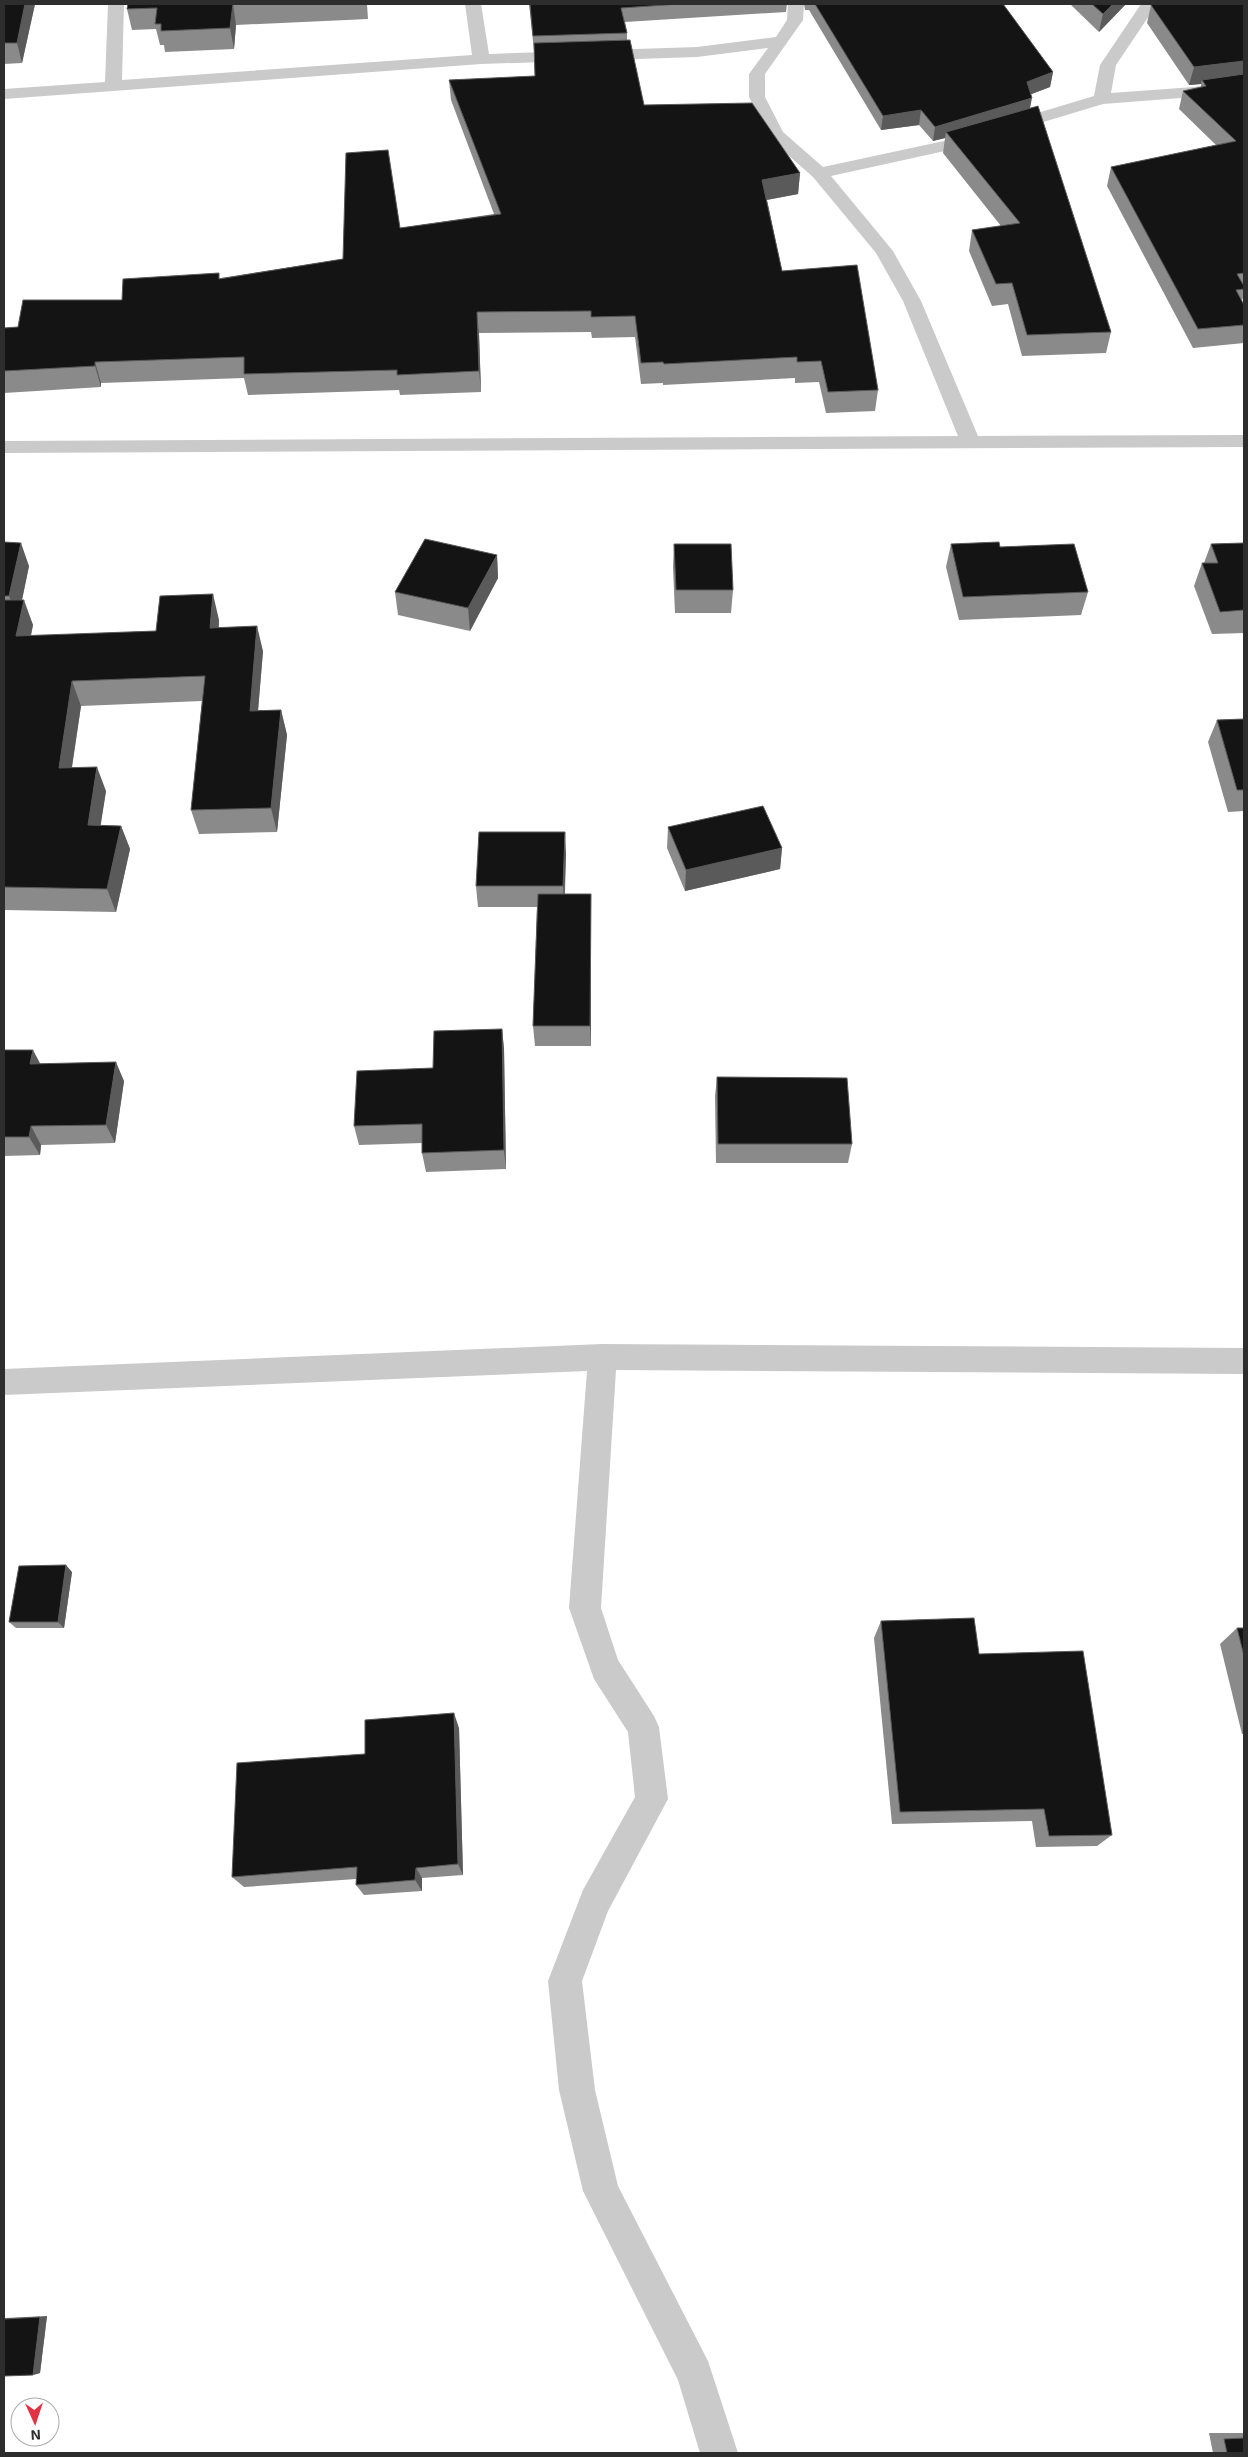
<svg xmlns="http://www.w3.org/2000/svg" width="1248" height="2457" font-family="'Exo 2',sans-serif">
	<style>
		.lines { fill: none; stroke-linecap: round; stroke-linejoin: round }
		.minor { fill: #cacaca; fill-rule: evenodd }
		.wall { fill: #8a8a8a }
		.shaded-wall { fill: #5a5a5a }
		.building { fill: #141414; stroke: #5a5a5a }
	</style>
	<rect width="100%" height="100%" fill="#fff"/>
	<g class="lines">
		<g class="minor">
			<path d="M 108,4 L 124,4 L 122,80 L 472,55 L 465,4 L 481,4 L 489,54 L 697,47 L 776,37 L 787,20 L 788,4 L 804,4 L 803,20 L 765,74 L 765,97 L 783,132 L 823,167 L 944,141 L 1094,96 L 1100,65 L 1141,4 L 1157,4 L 1116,65 L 1111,93 L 1194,87 L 1244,80 L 1244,90 L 1194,97 L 1103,104 L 954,149 L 831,176 L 893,251 L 921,301 L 978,436 L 1244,435 L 1244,447 L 4,453 L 4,441 L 958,436 L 903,301 L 876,253 L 813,177 L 770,139 L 749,97 L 749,74 L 768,48 L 697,57 L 481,64 L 4,99 L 4,89 L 105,82 Z"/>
			<path d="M 602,1344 L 1244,1348 L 1244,1374 L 616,1370 L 601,1608 L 618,1660 L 654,1716 L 659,1727 L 668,1799 L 608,1911 L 582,1981 L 595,2090 L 618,2186 L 708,2361 L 738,2453 L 700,2453 L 678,2380 L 583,2191 L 559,2090 L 548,1981 L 583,1890 L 635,1797 L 628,1732 L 594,1679 L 569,1608 L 587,1371 L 4,1395 L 4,1369 Z"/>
		</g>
	</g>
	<g class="wall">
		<path d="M 4,4 L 35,4 L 22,63 L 4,64 Z"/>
		<path d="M 128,4 L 367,4 L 368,19 L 236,25 L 234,49 L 165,52 L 164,45 L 160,45 L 156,29 L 132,30 L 127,9 Z"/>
		<path d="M 529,4 L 787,4 L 786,12 L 625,22 L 627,33 L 627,40 L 644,105 L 800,173 L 798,194 L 767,200 L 782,271 L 878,390 L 875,411 L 826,413 L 819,382 L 795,383 L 795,378 L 663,385 L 663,383 L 641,384 L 635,337 L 592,338 L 591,332 L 479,333 L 481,392 L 400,395 L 399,390 L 248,395 L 244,378 L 101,383 L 101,387 L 4,393 L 4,328 L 18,327 L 122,300 L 221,278 L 343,259 L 400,228 L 494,214 L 451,100 L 449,80 L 535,76 L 534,51 Z"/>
		<path d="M 804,4 L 1003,4 L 1053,72 L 1050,87 L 1031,94 L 1030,108 L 1111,332 L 1106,353 L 1022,356 L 1008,304 L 992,306 L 969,251 L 972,230 L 1001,226 L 943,153 L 945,138 L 933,141 L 919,125 L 881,130 L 809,10 L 805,10 Z"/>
		<path d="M 1070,4 L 1126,4 L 1099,32 Z"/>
		<path d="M 1244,4 L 1244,294 L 1242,301 L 1244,305 L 1244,343 L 1193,348 L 1107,186 L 1111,167 L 1216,145 L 1179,109 L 1183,91 L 1201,87 L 1201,84 L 1189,85 L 1147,23 L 1151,5 Z"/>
		<path d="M 4,542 L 29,566 L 22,600 L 33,625 L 31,636 L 156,631 L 219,620 L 219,628 L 263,651 L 258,710 L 281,710 L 287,735 L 277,832 L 199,834 L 191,810 L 202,701 L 81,706 L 72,768 L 106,791 L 100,826 L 121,826 L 130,849 L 116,912 L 4,910 Z"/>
		<path d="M 1244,543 L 1244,633 L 1212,634 L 1194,586 L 1202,563 L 1204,563 L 1211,544 Z"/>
		<path d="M 674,544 L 733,590 L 731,613 L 675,613 L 673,567 Z"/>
		<path d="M 951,544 L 1088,592 L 1081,615 L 959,620 L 946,567 Z"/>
		<path d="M 497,555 L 498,578 L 470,631 L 398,615 L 395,592 Z"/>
		<path d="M 1244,719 L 1244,811 L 1228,812 L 1208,742 L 1217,720 Z"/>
		<path d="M 668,827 L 782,848 L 780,869 L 685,891 L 667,848 Z"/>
		<path d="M 566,853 L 565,894 L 591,894 L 591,1046 L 535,1046 L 533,1026 L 537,907 L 478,907 L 476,886 Z"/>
		<path d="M 502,1029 L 504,1049 L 506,1169 L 426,1172 L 422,1153 L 422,1143 L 359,1145 L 354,1126 L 433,1068 Z"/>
		<path d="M 4,1050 L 40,1064 L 124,1081 L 115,1143 L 41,1145 L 40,1155 L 4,1156 Z"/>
		<path d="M 717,1077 L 852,1144 L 848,1163 L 716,1163 L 715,1096 Z"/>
		<path d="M 72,1572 L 64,1628 L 16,1628 L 9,1622 Z"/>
		<path d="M 881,1621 L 979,1654 L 1112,1835 L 1097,1846 L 1036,1847 L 1032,1821 L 892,1824 L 874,1638 Z"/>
		<path d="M 1237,1628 L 1244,1628 L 1244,1734 L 1242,1734 L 1220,1644 Z"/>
		<path d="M 459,1728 L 463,1875 L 422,1878 L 422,1891 L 364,1895 L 356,1885 L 356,1879 L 244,1887 L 232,1877 L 365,1754 Z"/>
		<path d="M 47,2316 L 40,2373 L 33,2375 L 4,2376 L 4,2318 Z"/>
		<path d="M 1209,2433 L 1244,2433 L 1244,2453 L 1213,2453 Z"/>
	</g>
	<g class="shaded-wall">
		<path d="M 25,4 L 35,4 L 22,63 L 17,43 Z"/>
		<path d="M 233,4 L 236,25 L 234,49 L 230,28 Z"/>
		<path d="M 1113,4 L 1126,4 L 1099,32 L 1103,14 Z"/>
		<path d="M 1244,61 L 1244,79 L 1202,80 L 1201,84 L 1189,85 L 1194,67 Z"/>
		<path d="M 1053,72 L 1050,87 L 1024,97 L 1027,82 Z"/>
		<path d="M 1032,98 L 1029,113 L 946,132 L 945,138 L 933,141 L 935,127 Z"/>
		<path d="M 921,110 L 919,125 L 881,130 L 883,116 Z"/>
		<path d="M 800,173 L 798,194 L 761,201 L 762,180 Z"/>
		<path d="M 477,312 L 479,333 L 481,392 L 479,371 Z"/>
		<path d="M 95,362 L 101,383 L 101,387 L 95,366 Z"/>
		<path d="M 21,543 L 29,566 L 18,619 L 9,596 Z"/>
		<path d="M 497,555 L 498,578 L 470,631 L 468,608 Z"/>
		<path d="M 213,594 L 219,620 L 216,653 L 210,628 Z"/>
		<path d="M 24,600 L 33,625 L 25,661 L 16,636 Z"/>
		<path d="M 257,626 L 263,651 L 256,735 L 250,711 Z"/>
		<path d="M 72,681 L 81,706 L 68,792 L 59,768 Z"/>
		<path d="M 281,710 L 287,735 L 277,832 L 271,808 Z"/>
		<path d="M 97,767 L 106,791 L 97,849 L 88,825 Z"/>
		<path d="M 121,826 L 130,849 L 116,912 L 107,889 Z"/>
		<path d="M 565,832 L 566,853 L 564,907 L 563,886 Z"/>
		<path d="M 782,848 L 780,869 L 685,891 L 686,870 Z"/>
		<path d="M 591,894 L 591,1046 L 590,1026 Z"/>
		<path d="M 502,1029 L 504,1049 L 506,1169 L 504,1150 Z"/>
		<path d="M 33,1050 L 43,1069 L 30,1064 Z"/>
		<path d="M 116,1062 L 124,1081 L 115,1143 L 106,1125 Z"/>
		<path d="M 31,1126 L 41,1145 L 40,1155 L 29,1137 Z"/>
		<path d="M 66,1565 L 72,1572 L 64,1628 L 58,1622 Z"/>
		<path d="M 454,1713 L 459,1728 L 463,1875 L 458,1864 Z"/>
		<path d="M 416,1868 L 422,1878 L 422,1891 L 415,1880 Z"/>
		<path d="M 47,2316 L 40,2373 L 33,2375 L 40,2317 Z"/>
	</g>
	<g class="building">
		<path d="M 4,4 L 25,4 L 17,43 L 4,43 Z"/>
		<path d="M 128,4 L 234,4 L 233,4 L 230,28 L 161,31 L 161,24 L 155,24 L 157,8 L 127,9 Z"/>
		<path d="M 530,4 L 680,4 L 621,8 L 627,33 L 533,36 Z"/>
		<path d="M 815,4 L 1003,4 L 1053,72 L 1027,82 L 1032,98 L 935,127 L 921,110 L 883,116 Z"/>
		<path d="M 1092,4 L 1113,4 L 1103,14 Z"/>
		<path d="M 1152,4 L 1244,4 L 1244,61 L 1194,67 L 1151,5 Z"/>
		<path d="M 630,40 L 644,105 L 752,103 L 800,173 L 762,180 L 782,271 L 857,265 L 878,390 L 828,392 L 821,361 L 797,362 L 797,357 L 664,364 L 663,362 L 641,363 L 635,316 L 591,317 L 591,311 L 477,312 L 479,371 L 397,375 L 397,370 L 244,374 L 244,357 L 95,362 L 95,366 L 4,371 L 4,328 L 18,327 L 23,300 L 122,300 L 123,279 L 219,273 L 219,279 L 343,259 L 346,153 L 388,150 L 400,228 L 501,214 L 449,80 L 535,76 L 534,43 Z"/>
		<path d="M 1244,74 L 1244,273 L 1237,274 L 1244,286 L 1244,289 L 1236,290 L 1244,305 L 1244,325 L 1198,329 L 1111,167 L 1236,141 L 1183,91 L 1206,86 L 1202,80 Z"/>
		<path d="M 1038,106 L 1111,332 L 1027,335 L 1012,283 L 996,284 L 972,230 L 1020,223 L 946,132 Z"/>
		<path d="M 425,539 L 497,555 L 468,608 L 395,592 Z"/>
		<path d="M 4,542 L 21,543 L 9,596 L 4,596 Z"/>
		<path d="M 999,542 L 1000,547 L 1074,544 L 1088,592 L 963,597 L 951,544 Z"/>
		<path d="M 1244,543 L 1244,610 L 1220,612 L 1202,563 L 1218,563 L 1211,544 Z"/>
		<path d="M 674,544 L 731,544 L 733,590 L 676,590 Z"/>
		<path d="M 213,594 L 210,628 L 257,626 L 250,711 L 281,710 L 271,808 L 191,810 L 205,676 L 72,681 L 59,768 L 97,767 L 88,825 L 121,826 L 107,889 L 4,887 L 4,600 L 24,600 L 16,636 L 156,631 L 160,596 Z"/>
		<path d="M 1244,719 L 1244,790 L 1237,790 L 1217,720 Z"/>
		<path d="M 763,806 L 782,848 L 686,870 L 668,827 Z"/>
		<path d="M 479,832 L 565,832 L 563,886 L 476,886 Z"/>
		<path d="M 538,894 L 591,894 L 590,1026 L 533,1026 Z"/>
		<path d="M 502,1029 L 504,1150 L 422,1153 L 422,1124 L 354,1126 L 357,1071 L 433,1068 L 434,1031 Z"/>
		<path d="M 4,1050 L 33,1050 L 30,1064 L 116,1062 L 106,1125 L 31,1126 L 29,1137 L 4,1137 Z"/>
		<path d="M 717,1077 L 847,1078 L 852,1144 L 718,1144 Z"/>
		<path d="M 66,1565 L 58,1622 L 9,1622 L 19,1566 Z"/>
		<path d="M 974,1618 L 979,1654 L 1083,1651 L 1112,1835 L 1049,1836 L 1044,1809 L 900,1812 L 881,1621 Z"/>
		<path d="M 1237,1628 L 1244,1628 L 1244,1656 Z"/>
		<path d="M 454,1713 L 458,1864 L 416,1868 L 415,1880 L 356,1885 L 357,1867 L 232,1877 L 237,1763 L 365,1754 L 365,1720 Z"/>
		<path d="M 40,2317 L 33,2375 L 4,2376 L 4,2319 Z"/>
		<path d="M 1244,2438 L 1244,2453 L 1227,2453 L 1224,2439 Z"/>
	</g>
	<rect width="1248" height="2457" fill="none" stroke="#2d2d2d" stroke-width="10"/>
	<g transform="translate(35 2422) rotate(177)"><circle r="24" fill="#ffffff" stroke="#ababab"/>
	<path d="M0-4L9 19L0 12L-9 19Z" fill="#e23141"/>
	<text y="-8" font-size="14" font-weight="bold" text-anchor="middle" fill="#2d2d2d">N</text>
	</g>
</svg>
